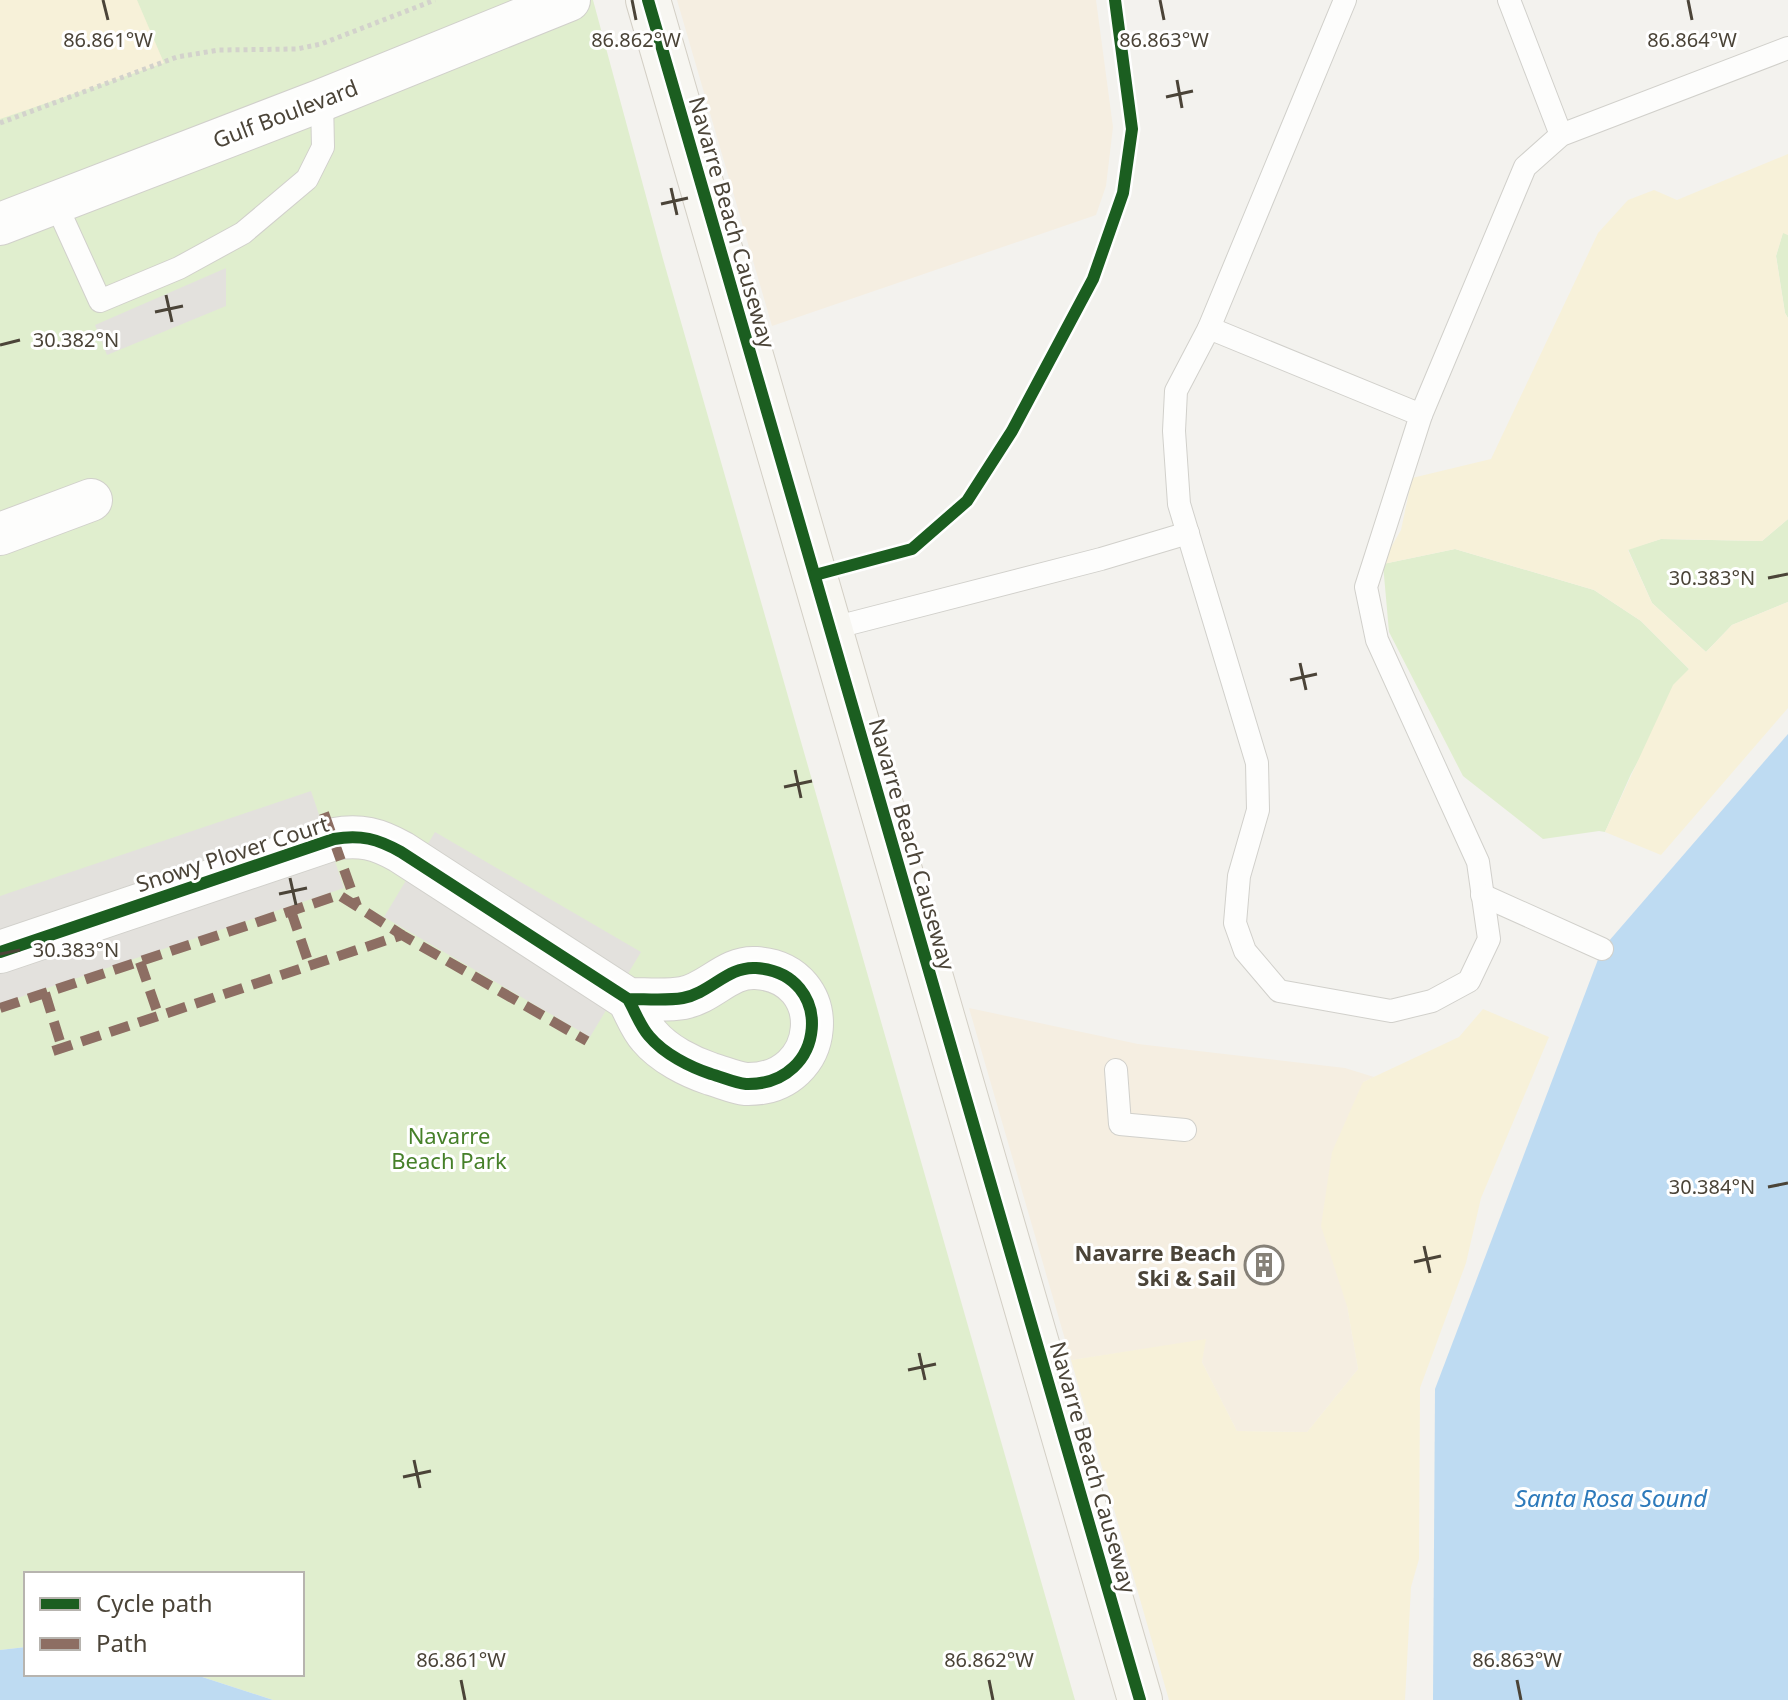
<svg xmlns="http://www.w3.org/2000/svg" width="1788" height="1700" font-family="'Noto Sans',sans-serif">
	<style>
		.commercial { fill: #f5eee1 }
		.green { fill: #e0eece }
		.sand { fill: #f7f1d9 }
		.parking { fill: #e3e1dd }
		.water { fill: #bedbf2 }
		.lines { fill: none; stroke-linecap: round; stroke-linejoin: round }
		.lane-casing { stroke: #d1d0cb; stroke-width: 24 }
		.street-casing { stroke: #d1d0cb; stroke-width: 44 }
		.secondary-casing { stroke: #d3cfc5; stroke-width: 46 }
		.path { stroke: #d3d2cc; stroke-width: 5; stroke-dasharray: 4 4; stroke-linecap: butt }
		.lane { stroke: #fdfdfc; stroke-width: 22 }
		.street { stroke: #fdfdfc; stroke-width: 42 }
		.secondary { stroke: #f7f6f1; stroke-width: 44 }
		.quiet { stroke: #8d6e63; stroke-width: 10; stroke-dasharray: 20 10; stroke-linecap: butt }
		.cycleway-casing { stroke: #fff; stroke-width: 17 }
		.cycleway { stroke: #1b5e20; stroke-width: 12 }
		.ticks { fill: none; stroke: #4b4438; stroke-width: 3 }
		.labels { text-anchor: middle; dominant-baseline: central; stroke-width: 6; stroke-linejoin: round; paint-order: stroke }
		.street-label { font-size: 22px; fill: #4b4438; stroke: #fff }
		.park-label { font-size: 22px; fill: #468029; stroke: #fff }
		.poi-label { font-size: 22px; font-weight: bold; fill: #4b4438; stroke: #fff; text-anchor: end }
		.water-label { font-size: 24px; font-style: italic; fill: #2d7abb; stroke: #fff }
		.ticks-label { font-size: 20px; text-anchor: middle; fill: #4b4438; stroke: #fff; stroke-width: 6; stroke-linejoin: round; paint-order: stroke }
	</style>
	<rect width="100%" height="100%" fill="#f3f2ee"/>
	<g class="commercial">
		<path d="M 677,0 L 1096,0 L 1113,127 L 1106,186 L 1096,215 L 772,326 Z"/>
		<path d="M 969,1008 L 1138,1044 L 1345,1068 L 1374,1077 L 1363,1082 L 1347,1306 L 1358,1369 L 1307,1432 L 1237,1431 L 1202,1362 L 1205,1340 L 1071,1360 Z"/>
	</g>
	<g class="green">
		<path d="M 0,0 L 593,0 L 663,259 L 1075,1700 L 273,1700 L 193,1674 L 302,1674 L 302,1574 L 26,1574 L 26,1647 L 0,1650 Z"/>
		<path d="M 1783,232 L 1788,235 L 1788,318 L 1785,313 L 1776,256 Z"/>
		<path d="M 1788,519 L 1788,602 L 1732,625 L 1706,652 L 1652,603 L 1628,549 L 1661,539 L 1762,541 Z"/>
		<path d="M 1455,549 L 1594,590 L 1641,621 L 1689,669 L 1631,774 L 1605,832 L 1599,831 L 1543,839 L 1463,776 L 1389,632 L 1383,564 Z"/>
	</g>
	<g class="sand">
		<path d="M 0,0 L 137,0 L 164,63 L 0,119 Z"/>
		<path d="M 1788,154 L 1788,235 L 1783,233 L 1776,256 L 1785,313 L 1788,318 L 1788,519 L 1762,541 L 1661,539 L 1628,550 L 1652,603 L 1706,652 L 1732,625 L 1788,602 L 1788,708 L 1661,855 L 1605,832 L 1673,685 L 1689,669 L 1641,621 L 1594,590 L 1455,549 L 1383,564 L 1383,561 L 1401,530 L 1412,478 L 1491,459 L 1598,233 L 1628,200 L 1654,190 L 1677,200 Z"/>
		<path d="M 1483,1009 L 1549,1037 L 1481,1198 L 1466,1263 L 1420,1388 L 1419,1559 L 1411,1587 L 1405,1700 L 1169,1700 L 1071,1360 L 1206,1339 L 1202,1362 L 1237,1431 L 1307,1432 L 1358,1369 L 1347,1306 L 1321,1226 L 1332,1152 L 1363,1082 L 1459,1037 Z"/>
	</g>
	<g class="parking">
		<path d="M 226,268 L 226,306 L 107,355 L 95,325 Z"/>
		<path d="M 311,791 L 344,888 L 0,1004 L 0,896 Z"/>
		<path d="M 435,832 L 641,952 L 590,1037 L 384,917 Z"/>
	</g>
	<g class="water">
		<path d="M 1788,734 L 1788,1700 L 1433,1700 L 1435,1389 L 1602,949 Z"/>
		<path d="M 26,1647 L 26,1674 L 193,1674 L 273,1700 L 0,1700 L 0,1650 Z"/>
	</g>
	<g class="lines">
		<defs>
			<g id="lane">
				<path d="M 1509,0 L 1561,135"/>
				<path d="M 55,202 L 100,301 L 179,268 L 243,233 L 307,179 L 323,147 L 322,100"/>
				<path d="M 1209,328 L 1421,415 L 1366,587 L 1377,640 L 1478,862 L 1489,939 L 1469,981 L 1432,1001 L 1391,1011 L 1279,991 L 1245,951 L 1235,923 L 1239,876 L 1258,810 L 1257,763 L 1179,504 L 1174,431 L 1176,391 Z"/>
				<path d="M 1209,328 L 1345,0"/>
				<path d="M 1421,415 L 1525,167 L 1561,135 L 1788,48"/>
				<path d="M 829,629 L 1101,559 L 1188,533"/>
				<path d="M 1482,895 L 1602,949"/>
				<path d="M 1116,1070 L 1120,1124 L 1185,1130"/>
			</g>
			<g id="street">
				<path d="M 0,224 L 322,100 L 569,0"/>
				<path d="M 0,534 L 91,500"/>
				<path d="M 0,952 L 334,839 C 360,834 378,839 401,852 L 628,999 C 635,1011 640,1026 649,1036 C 664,1054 690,1067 711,1074 C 722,1077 735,1083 746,1084 C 828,1086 836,973 756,968 C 728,966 710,993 683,998 C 666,1001 646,999 628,999"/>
			</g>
			<path id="secondary" d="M 648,0 L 1140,1700"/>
		</defs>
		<use href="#lane" class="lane-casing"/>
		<use href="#street" class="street-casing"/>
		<use href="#secondary" class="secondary-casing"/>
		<path class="path" d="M 0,123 L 177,57 L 219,50 L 297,49 L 321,44 L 435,0"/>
		<use href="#lane" class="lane"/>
		<use href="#street" class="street"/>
		<use href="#secondary" class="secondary"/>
		<g class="quiet">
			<path d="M 324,813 L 357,906"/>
			<path d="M 291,911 L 309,964"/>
			<path d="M 140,962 L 158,1014"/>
			<path d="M 45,993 L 62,1048"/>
			<path d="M 0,1008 L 339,895 L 402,935"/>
			<path d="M 53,1051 L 402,935 L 587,1041"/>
		</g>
		<defs>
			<g id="cycleway">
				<path d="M 648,0 L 1140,1700"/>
				<path d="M 815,575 L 912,549 L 967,501 L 1012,431 L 1093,279 L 1123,193 L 1132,129 L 1115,0"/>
				<path d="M 0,952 L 334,839 C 360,834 378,839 401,852 L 628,999 C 635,1011 640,1026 649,1036 C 664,1054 690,1067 711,1074 C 722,1077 735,1083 746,1084 C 828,1086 836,973 756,968 C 728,966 710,993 683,998 C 666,1001 646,999 628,999"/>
			</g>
		</defs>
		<use href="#cycleway" class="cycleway-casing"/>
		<use href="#cycleway" class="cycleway"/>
	</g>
	<path class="ticks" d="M 103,0 L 108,20M 632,0 L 636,20M 1160,0 L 1164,20M 1688,0 L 1692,20M 1177,80 L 1182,108M 1166,97 L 1193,91M 671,188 L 677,215M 661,204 L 688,198M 166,295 L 172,322M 155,312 L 183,306M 0,345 L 20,340M 1768,578 L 1788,574M 1300,663 L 1306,690M 1290,680 L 1317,674M 795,770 L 801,798M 784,787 L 812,781M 290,878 L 296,905M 279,894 L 307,888M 0,954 L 20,950M 1768,1187 L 1788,1183M 1424,1246 L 1430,1273M 1414,1262 L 1441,1256M 919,1353 L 925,1380M 908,1370 L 936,1364M 414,1460 L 420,1488M 403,1477 L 431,1471M 461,1680 L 465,1700M 989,1680 L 993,1700M 1517,1680 L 1521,1700"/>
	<defs>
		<symbol id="building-ring" viewBox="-11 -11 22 22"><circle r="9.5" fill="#fff" stroke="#868178" stroke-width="1.5"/><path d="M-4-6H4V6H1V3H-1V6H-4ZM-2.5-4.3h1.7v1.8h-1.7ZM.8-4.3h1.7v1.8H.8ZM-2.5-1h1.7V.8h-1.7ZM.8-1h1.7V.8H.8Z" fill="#868178"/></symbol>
	</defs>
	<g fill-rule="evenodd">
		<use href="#building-ring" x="1242" y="1243" width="44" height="44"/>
	</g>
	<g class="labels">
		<g class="street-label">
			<text transform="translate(285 113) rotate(-21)">Gulf Boulevard</text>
			<text transform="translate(733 222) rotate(74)">Navarre Beach Causeway</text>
			<text transform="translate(913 844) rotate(74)">Navarre Beach Causeway</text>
			<text transform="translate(232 853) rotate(-18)">Snowy Plover Court</text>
			<text transform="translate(1094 1467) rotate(74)">Navarre Beach Causeway</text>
		</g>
		<g class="park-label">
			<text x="449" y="1135">Navarre<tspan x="449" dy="25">Beach Park</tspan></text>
		</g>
		<g class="poi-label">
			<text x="1236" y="1252">Navarre Beach<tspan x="1236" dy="25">Ski &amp; Sail</tspan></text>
		</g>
		<g class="water-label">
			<text x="1611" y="1497">Santa Rosa Sound</text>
		</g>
	</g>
	<g class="ticks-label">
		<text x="108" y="47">86.861°W</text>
		<text x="636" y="47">86.862°W</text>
		<text x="1164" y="47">86.863°W</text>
		<text x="1692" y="47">86.864°W</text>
		<text x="76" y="347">30.382°N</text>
		<text x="1712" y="585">30.383°N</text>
		<text x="76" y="957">30.383°N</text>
		<text x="1712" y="1194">30.384°N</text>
		<text x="461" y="1667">86.861°W</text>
		<text x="989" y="1667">86.862°W</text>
		<text x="1517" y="1667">86.863°W</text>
	</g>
	<rect x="24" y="1572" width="280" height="104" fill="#ffffff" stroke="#b7b4af" stroke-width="2"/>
	<rect x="40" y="1598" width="40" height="12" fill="#1b5e20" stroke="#b7b4af" stroke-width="2"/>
	<text x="96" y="1612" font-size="24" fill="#4b4438">Cycle path</text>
	<rect x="40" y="1638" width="40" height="12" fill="#8d6e63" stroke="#b7b4af" stroke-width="2"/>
	<text x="96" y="1652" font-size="24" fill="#4b4438">Path</text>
</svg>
